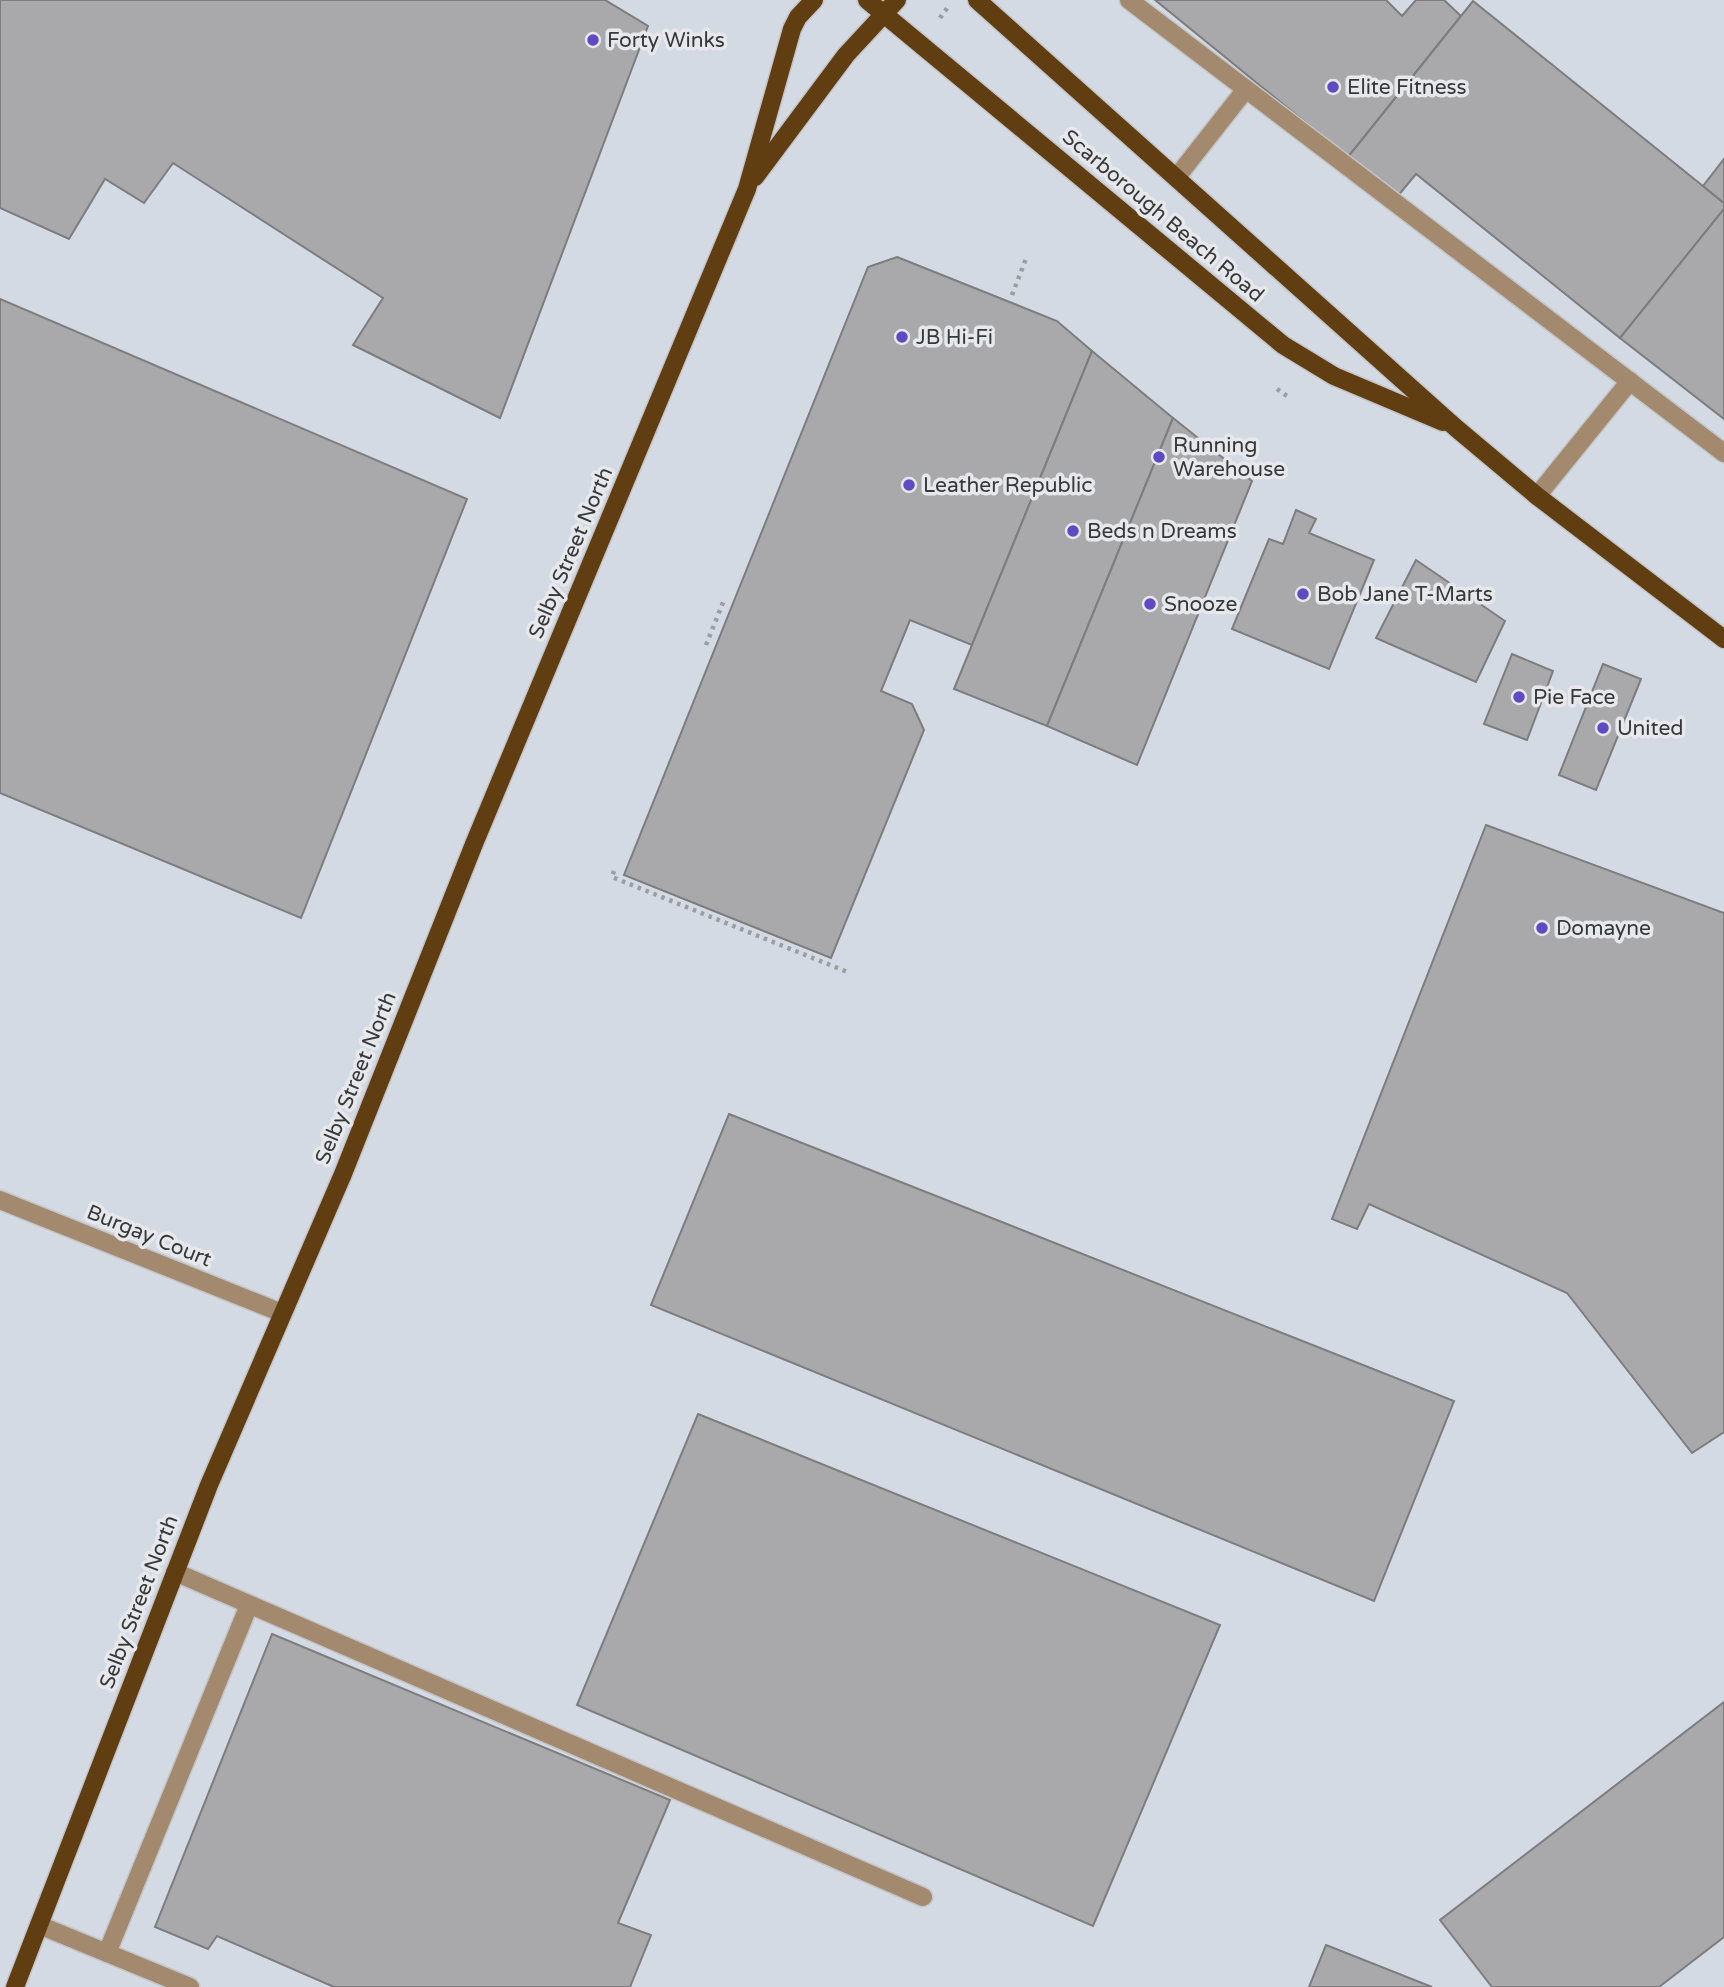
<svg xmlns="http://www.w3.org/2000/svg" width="1724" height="1987" font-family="'Varela Round',sans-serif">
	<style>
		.built { fill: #d3dae4 }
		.building { fill: #a9a8ab; stroke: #7d7c7f; stroke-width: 2 }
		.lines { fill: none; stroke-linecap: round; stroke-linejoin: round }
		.minor-casing { stroke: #c3c5c8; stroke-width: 21 }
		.major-casing { stroke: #c3c5c8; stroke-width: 21 }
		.path { stroke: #9b9da0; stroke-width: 4.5; stroke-dasharray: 3.5 5; stroke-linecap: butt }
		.minor { stroke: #a38a6e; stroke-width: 18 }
		.major { stroke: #613e12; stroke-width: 18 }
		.poi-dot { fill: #604ac3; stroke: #e6e8ec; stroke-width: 2.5 }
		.labels { text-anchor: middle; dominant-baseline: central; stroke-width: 7; stroke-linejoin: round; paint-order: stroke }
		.poi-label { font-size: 21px; fill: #373839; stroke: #e6e8ec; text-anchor: start }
		.street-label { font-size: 21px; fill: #373839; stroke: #e6e8ec }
	</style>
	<rect width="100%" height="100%" fill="#e6e8ec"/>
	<rect class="built" x="0" y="0" width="1724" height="1987"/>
	<g class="building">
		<path d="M 0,0 L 605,0 L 648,26 L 500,418 L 353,345 L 383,298 L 173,163 L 144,203 L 105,179 L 69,239 L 0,208 Z"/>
		<path d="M 1155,0 L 1386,0 L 1402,16 L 1416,0 L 1444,0 L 1461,16 L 1348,157 Z"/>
		<path d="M 1473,1 L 1724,203 L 1724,209 L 1620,338 L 1416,174 L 1397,197 L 1348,157 Z"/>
		<path d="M 1724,159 L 1724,203 L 1703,186 Z"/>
		<path d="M 1724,209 L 1724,419 L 1620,338 Z"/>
		<path d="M 897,257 L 1057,321 L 1092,351 L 972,645 L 910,620 L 881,691 L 912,704 L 924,730 L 831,958 L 624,875 L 868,267 Z"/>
		<path d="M 0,299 L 467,499 L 301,918 L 0,793 Z"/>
		<path d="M 1092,351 L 1173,418 L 1047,726 L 954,689 Z"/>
		<path d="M 1173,418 L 1252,481 L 1137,765 L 1047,726 Z"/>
		<path d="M 1296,510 L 1316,519 L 1309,533 L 1374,560 L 1329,669 L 1232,629 L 1269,539 L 1283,544 Z"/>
		<path d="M 1416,560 L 1505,621 L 1476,682 L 1376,638 Z"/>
		<path d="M 1512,654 L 1553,671 L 1527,740 L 1484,724 Z"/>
		<path d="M 1603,664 L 1641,679 L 1596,790 L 1559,775 Z"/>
		<path d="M 1486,825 L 1724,913 L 1724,1432 L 1692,1453 L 1567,1293 L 1369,1204 L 1357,1229 L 1332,1219 Z"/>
		<path d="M 729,1114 L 1454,1401 L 1374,1601 L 651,1305 Z"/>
		<path d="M 698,1414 L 1220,1625 L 1093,1926 L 577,1705 Z"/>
		<path d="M 272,1634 L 670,1800 L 618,1923 L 651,1935 L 630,1987 L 334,1987 L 217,1936 L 208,1949 L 155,1927 Z"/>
		<path d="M 1724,1702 L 1724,1937 L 1659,1987 L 1492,1987 L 1440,1920 Z"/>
		<path d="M 1326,1945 L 1432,1987 L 1309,1987 Z"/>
	</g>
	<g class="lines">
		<defs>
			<g id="minor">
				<path d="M 1129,0 L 1724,453"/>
				<path d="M 1176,178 L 1246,89"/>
				<path d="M 1537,496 L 1630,381"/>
				<path d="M 0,1200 L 282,1313"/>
				<path d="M 175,1572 L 923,1897"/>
				<path d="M 39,1925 L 190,1987"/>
				<path d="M 107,1953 L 249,1605"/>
			</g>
			<g id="major">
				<path d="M 867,0 L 1283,345 L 1334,376 L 1443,422"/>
				<path d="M 977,0 L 1456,428 L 1537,496 L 1724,639"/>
				<path d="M 755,177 L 846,55 L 897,0"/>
				<path d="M 15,1987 L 209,1485 L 343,1174 L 474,844 L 747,189 L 792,29 L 798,17 L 814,0"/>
			</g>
		</defs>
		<use href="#minor" class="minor-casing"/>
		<use href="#major" class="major-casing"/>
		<g class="path">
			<path d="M 940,18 L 948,7"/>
			<path d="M 1012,295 L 1027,256"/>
			<path d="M 1277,389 L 1290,398"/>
			<path d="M 706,645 L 724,600"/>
			<path d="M 614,871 L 612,877 L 850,973"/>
		</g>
		<use href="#minor" class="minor"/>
		<use href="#major" class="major"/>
	</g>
	<g class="poi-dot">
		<circle cx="593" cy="40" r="7"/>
		<circle cx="1333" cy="87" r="7"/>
		<circle cx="902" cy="337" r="7"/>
		<circle cx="1159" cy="457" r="7"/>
		<circle cx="909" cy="485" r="7"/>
		<circle cx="1073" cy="531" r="7"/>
		<circle cx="1303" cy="594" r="7"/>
		<circle cx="1150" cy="604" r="7"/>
		<circle cx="1519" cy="697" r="7"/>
		<circle cx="1603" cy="728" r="7"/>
		<circle cx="1542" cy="928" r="7"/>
	</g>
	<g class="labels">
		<g class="poi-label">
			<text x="607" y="40">Forty Winks</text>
			<text x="1347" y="87">Elite Fitness</text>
			<text x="916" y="337">JB Hi-Fi</text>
			<text x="1173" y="445">Running<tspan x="1173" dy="24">Warehouse</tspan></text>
			<text x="923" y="485">Leather Republic</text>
			<text x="1087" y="531">Beds n Dreams</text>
			<text x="1317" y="594">Bob Jane T-Marts</text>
			<text x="1164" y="604">Snooze</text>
			<text x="1533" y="697">Pie Face</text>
			<text x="1617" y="728">United</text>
			<text x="1556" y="928">Domayne</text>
		</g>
		<g class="street-label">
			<text transform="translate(1163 216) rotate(40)">Scarborough Beach Road</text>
			<text transform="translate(571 553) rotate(-67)">Selby Street North</text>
			<text transform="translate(356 1078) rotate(-68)">Selby Street North</text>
			<text transform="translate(149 1236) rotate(22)">Burgay Court</text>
			<text transform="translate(139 1602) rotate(-69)">Selby Street North</text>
		</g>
	</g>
</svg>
